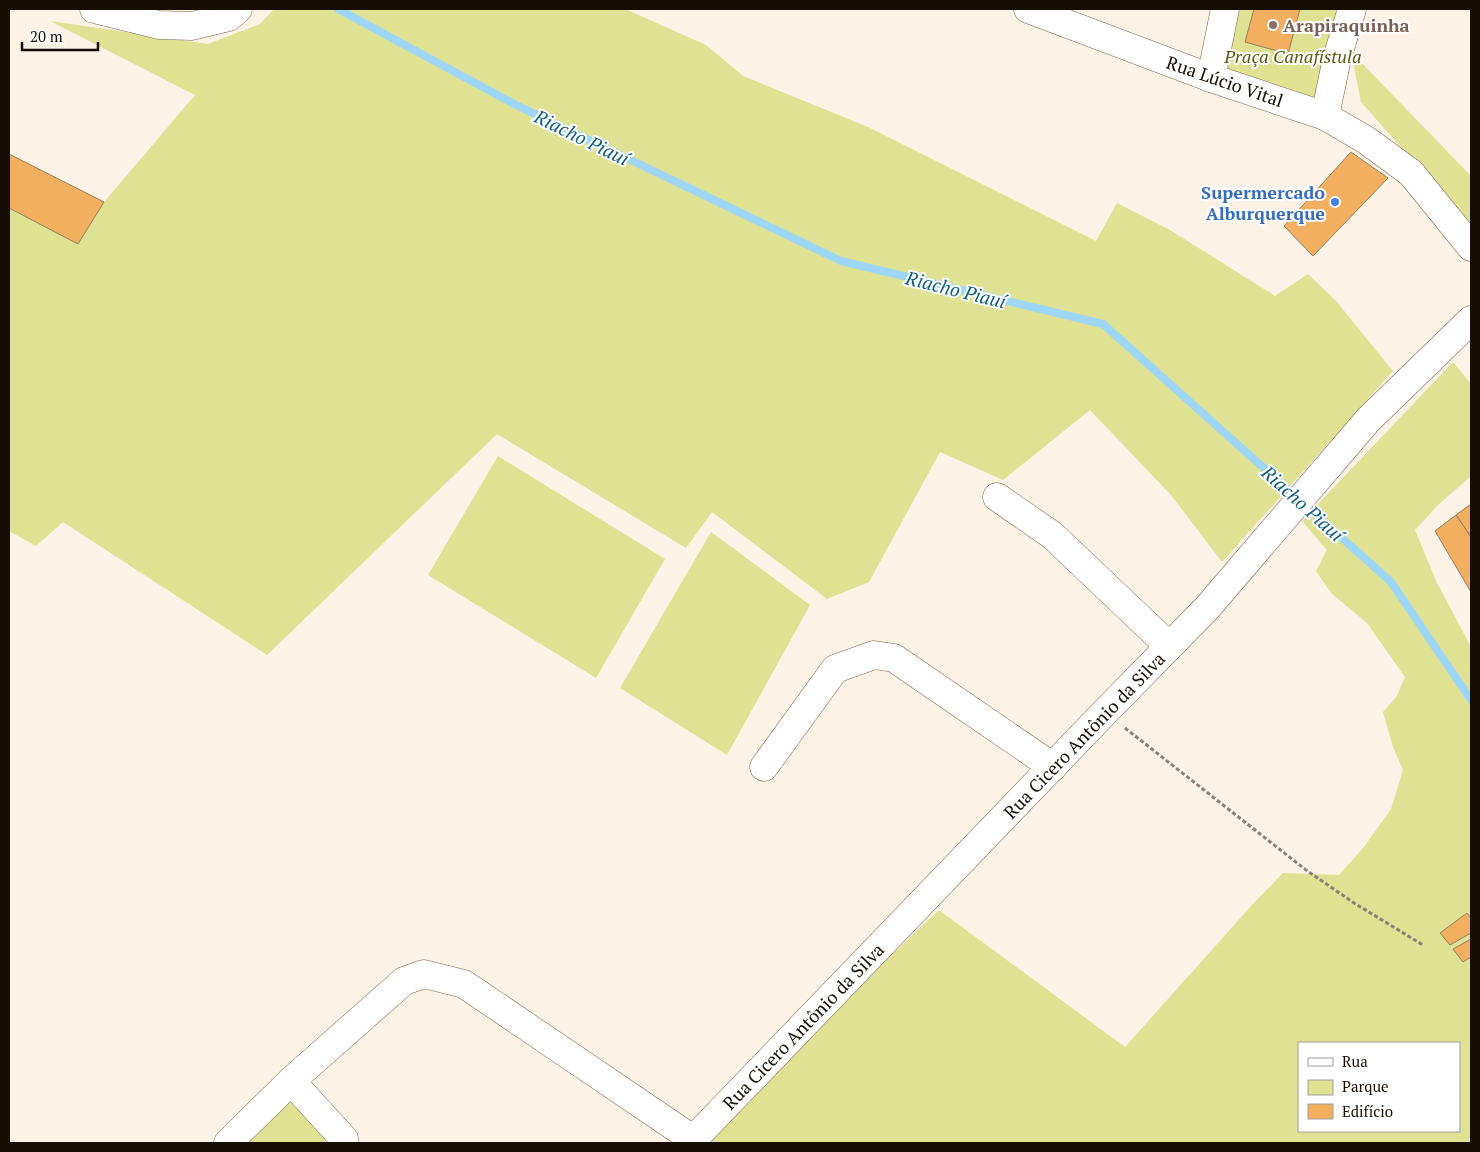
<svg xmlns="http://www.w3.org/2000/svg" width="1480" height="1152" font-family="'PT Serif',serif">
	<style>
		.green { fill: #dfe193; fill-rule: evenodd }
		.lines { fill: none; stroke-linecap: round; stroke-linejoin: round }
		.stream { stroke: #9ed6f8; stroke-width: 8 }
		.building { fill: #f2af5f; stroke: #957e63 }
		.minor-casing { stroke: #7a634a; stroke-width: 29 }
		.major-casing { stroke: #7a634a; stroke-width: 29 }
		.path { stroke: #8a8176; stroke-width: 3; stroke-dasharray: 4 2.5; stroke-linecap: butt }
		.minor { stroke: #fff; stroke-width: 28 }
		.major { stroke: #fff; stroke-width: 28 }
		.education-dot { fill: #8d6e63; stroke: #fff; stroke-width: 2 }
		.shop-dot { fill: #3f7fe0; stroke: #fff; stroke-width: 2 }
		.labels { text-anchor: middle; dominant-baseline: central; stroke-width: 4; stroke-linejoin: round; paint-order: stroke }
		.education-label { font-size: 18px; font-weight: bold; fill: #785e54; stroke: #fff; text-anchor: start }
		.park-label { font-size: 18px; font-style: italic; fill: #5a5a0e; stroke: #fff }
		.street-label { font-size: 18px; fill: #160d04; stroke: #fff }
		.shop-label { font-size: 18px; font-weight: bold; fill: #366cbe; stroke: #fff; text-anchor: end }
		.water-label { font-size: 19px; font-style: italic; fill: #0f5e83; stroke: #fff }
	</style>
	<rect width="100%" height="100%" fill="#fcf2e6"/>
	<g class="green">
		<path d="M 274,9 L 625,9 L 706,45 L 743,76 L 868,127 L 1096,241 L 1117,203 L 1170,230 L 1275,296 L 1308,274 L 1336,301 L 1393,371 L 1222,562 L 1171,495 L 1090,410 L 1003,480 L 940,452 L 869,582 L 827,599 L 712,512 L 686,548 L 497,434 L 267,655 L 63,522 L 36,546 L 9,531 L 9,208 L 78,243 L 104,202 L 195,95 L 50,21 L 208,44 L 260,24 Z"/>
		<path d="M 1225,9 L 1355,9 L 1325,116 L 1211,78 Z"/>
		<path d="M 1351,52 L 1471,176 L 1471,227 L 1361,102 Z"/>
		<path d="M 1453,362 L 1471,384 L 1471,476 L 1438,505 L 1415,530 L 1437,583 L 1471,647 L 1471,1143 L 692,1143 L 939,910 L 1125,1047 L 1252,905 L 1283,873 L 1339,875 L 1364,847 L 1391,809 L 1403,770 L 1393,747 L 1383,712 L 1397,696 L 1405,677 L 1367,623 L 1331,593 L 1316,571 L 1327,550 L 1302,521 ZM 1299,1043 L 1459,1043 L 1459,1131 L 1299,1131 Z"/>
		<path d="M 498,456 L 665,559 L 596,678 L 428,575 Z"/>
		<path d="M 711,532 L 810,605 L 727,755 L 620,688 Z"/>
		<path d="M 291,1081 L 344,1143 L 228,1143 Z"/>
	</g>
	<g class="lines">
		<path class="stream" d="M 338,9 L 516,105 L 841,261 L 1103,324 L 1391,582 L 1471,700"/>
	</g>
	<g class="building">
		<path d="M 1254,9 L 1300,9 L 1288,54 L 1245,42 Z"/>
		<path d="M 1351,152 L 1388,178 L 1313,256 L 1284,226 Z"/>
		<path d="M 9,154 L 104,202 L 78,244 L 9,208 Z"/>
		<path d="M 1471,504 L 1471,537 L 1456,515 Z"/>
		<path d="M 1456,515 L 1471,537 L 1471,592 L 1435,531 Z"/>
		<path d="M 1467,913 L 1471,918 L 1471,933 L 1450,945 L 1440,933 Z"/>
		<path d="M 1471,939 L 1471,957 L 1463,962 L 1453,949 Z"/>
	</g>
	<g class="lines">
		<defs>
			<g id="minor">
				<path d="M 1211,78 L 1225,9"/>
				<path d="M 1325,116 L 1337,58 L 1352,9"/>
				<path d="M 997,497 L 1052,535 L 1169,646"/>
				<path d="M 764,767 L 835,669 L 874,655 L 894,658 L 1053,767"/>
				<path d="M 291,1081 L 344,1139 L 344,1143"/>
				<path d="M 228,1143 L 291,1081 L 404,981 L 424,974 L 464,984 L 694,1140"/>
				<path d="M 690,1143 L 1105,712 L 1207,608 L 1368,420 L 1471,320"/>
			</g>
			<g id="major">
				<path d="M 94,9 L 159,25 L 192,26 L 229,17 L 238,9"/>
				<path d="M 1028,9 L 1211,78 L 1325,116 L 1366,140 L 1411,173 L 1471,247"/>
			</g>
		</defs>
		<use href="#minor" class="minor-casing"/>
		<use href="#major" class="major-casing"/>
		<path class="path" d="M 1125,728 L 1306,870 L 1354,903 L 1423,945"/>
		<use href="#minor" class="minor"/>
		<use href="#major" class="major"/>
	</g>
	<circle class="education-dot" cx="1273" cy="25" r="5"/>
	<circle class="shop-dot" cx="1335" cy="202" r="5"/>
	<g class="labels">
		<g class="education-label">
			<text x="1283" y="25">Arapiraquinha</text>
		</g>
		<g class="park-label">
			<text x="1293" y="56">Praça Canafístula</text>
		</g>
		<g class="street-label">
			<text transform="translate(1225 81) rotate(19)">Rua Lúcio Vital</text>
			<text transform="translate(1084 735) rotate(-46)">Rua Cicero Antônio da Silva</text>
			<text transform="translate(803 1026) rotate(-46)">Rua Cicero Antônio da Silva</text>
		</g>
		<g class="shop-label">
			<text x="1325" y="192">Supermercado<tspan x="1325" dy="21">Alburquerque</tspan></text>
		</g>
		<g class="water-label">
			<text transform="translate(582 137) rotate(26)">Riacho Piauí</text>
			<text transform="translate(956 289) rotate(14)">Riacho Piauí</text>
			<text transform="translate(1303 503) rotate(42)">Riacho Piauí</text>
		</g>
	</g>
	<rect width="1480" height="1152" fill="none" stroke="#160d04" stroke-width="20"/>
	<rect x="1298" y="1042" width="162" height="90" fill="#ffffff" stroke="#a29e9b"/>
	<rect x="1308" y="1058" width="25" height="8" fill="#ffffff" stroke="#a29e9b"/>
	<text x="1342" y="1067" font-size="15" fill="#160d04">Rua</text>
	<rect x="1308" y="1080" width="25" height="15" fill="#dfe193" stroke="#a29e9b"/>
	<text x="1342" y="1092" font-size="15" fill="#160d04">Parque</text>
	<rect x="1308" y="1104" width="25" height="15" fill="#f2af5f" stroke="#a29e9b"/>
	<text x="1342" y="1117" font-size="15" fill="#160d04">Edifício</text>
	<path d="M22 42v8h76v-8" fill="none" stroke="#160d04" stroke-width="2.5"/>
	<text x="30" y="42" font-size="15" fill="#160d04" stroke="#ffffff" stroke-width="4" paint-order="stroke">20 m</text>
</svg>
